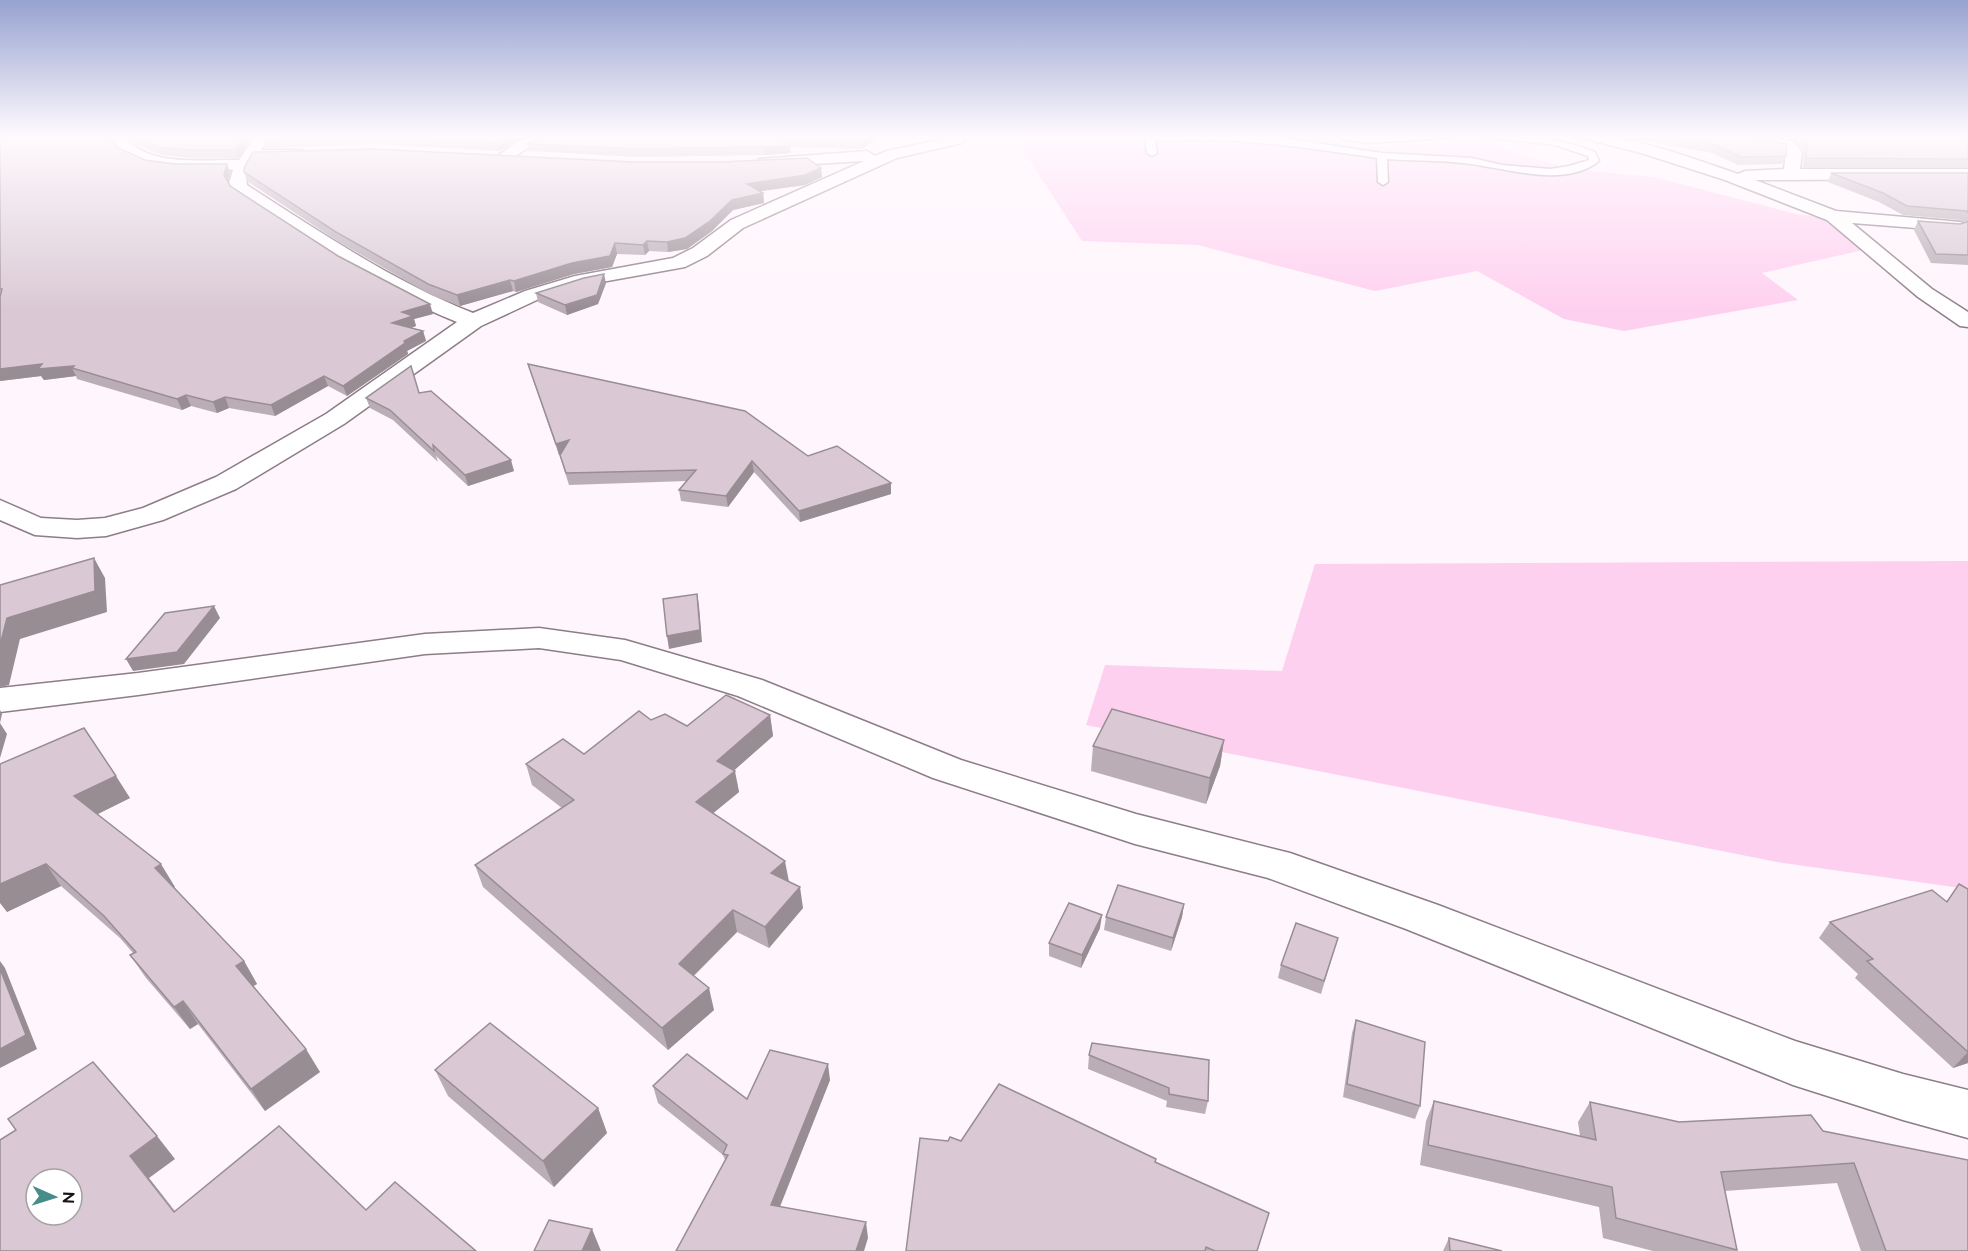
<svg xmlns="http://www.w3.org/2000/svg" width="1968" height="1251" font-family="Raleway,sans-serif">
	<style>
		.green { fill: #fed0ef }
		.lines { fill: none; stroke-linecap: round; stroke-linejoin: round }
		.lane-casing { stroke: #8c7d87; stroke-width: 3 }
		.street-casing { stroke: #8c7d87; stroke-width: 3 }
		.lane { fill: #fff; fill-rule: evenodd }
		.street { fill: #fff; fill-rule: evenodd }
		.wall { fill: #bbadb6 }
		.shaded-wall { fill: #998d94 }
		.building { fill: #dac9d4; stroke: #998d94; stroke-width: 1.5; fill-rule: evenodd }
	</style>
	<rect width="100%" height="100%" fill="#fff5fc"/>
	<g class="green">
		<path d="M 1040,135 L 1302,135 L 1358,148 L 1474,141 L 1571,169 L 1654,177 L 1796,214 L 1820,217 L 1863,250 L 1762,273 L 1798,300 L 1624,331 L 1564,319 L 1477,271 L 1375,291 L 1198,245 L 1082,241 L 1023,150 L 1027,142 Z"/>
		<path d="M 1968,561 L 1968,889 L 1777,862 L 1086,725 L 1105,665 L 1282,671 L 1315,564 Z"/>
	</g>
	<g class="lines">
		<defs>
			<g id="lane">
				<path d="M 1151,135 L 1239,135 L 1289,139 L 1382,153 L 1472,158 L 1502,165 L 1550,169 L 1569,166 L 1589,160 L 1588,156 L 1555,145 L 1491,138 L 1486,135 C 1524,135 1560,138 1595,152 L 1599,161 C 1566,188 1508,169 1471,164 C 1444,160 1415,161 1387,159 L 1388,182 L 1383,185 L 1378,182 L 1377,158 C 1302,147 1231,136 1155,141 L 1157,153 L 1152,156 L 1147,153 L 1145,138 Z"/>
				<path d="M 1340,135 L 1367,137 L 1455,135 L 1450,138 L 1367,143 L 1340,139 Z"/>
			</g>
			<g id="street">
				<path d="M 107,135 L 122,135 C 149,168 200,159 239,160 L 256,135 L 271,135 L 261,150 L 302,150 L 305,153 L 302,156 L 297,158 L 255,159 L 246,174 L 247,185 C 320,232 392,281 473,313 L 525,291 L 575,276 L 673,258 L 693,248 L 731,220 L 864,161 L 765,167 L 757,162 L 759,159 L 867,151 L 875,156 L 887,151 L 957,136 L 964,140 L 962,143 L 897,158 L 743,228 L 707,256 L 685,267 L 585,285 L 539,299 L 481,326 L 344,424 L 236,489 L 163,520 L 106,536 L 77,538 L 35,535 L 0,520 L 0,500 L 41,518 L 77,520 L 105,518 L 143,508 L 216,477 L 326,414 L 457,322 C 377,290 306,240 234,192 L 229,182 L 233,170 C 203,169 151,174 126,156 C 118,151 112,143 107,135 Z"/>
				<path d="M 536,135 L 557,135 L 555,138 L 526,149 L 507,162 L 495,162 L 493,159 L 516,143 Z"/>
				<path d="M 1580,135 C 1633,135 1688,157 1738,174 L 1745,171 L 1784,169 L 1786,152 L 1784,149 L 1736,139 L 1734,135 L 1760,135 L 1794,142 L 1802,152 L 1800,169 L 1968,169 L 1968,179 L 1755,180 L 1836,211 L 1961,222 L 1964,226 L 1961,230 L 1955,231 L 1852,223 L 1932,289 L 1968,312 L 1968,327 L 1960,326 L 1918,297 L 1827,220 L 1725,180 L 1641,153 L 1582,138 Z"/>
				<path d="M 539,628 L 625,640 L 762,680 L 961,760 L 1136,814 L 1290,853 L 1438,905 L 1795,1041 L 1903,1074 L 1968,1090 L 1968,1138 L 1903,1120 L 1793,1085 L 1406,929 L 1268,878 L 1135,844 L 933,778 L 738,696 L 621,660 L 539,648 L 425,654 L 138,695 L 0,712 L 0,688 L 138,673 L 425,634 Z"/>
			</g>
		</defs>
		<use href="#lane" class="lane-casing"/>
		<use href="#street" class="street-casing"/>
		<use href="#lane" class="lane"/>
		<use href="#street" class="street"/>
	</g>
	<g class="wall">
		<path d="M 125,135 L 254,135 L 238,158 L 192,158 L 161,155 L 135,144 Z"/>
		<path d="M 265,135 L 527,137 L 499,151 L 377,144 L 265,148 L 263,140 Z"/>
		<path d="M 881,135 L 862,149 L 790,147 L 791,153 L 765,155 L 637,157 L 529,151 L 527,144 Z"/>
		<path d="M 1613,135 L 1746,135 L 1786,156 L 1782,164 L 1738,165 L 1712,153 Z"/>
		<path d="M 1772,135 L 1962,135 L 1965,139 L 1968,141 L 1968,167 L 1803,167 L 1804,151 L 1794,140 Z"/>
		<path d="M 0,137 L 118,148 L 145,160 L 230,172 L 227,181 L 230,186 L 338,256 L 433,314 L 414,319 L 416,326 L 411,328 L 423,331 L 426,341 L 407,351 L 408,354 L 347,396 L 328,386 L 275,416 L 229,408 L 217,413 L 191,406 L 182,410 L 77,379 L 76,376 L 44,380 L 41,376 L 0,381 Z"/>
		<path d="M 634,162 L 821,168 L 822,177 L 805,185 L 760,191 L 763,193 L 764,203 L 733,210 L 712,231 L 687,249 L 668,252 L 649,251 L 645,255 L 617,254 L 612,267 L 574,274 L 516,292 L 513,291 L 460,306 L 431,295 L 339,242 L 247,181 L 244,172 Z"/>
		<path d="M 1831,173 L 1968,173 L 1968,265 L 1931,263 L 1914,230 L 1918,221 L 1960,224 L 1964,223 L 1961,220 L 1903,215 L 1879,202 L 1828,182 Z"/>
		<path d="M 606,283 L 598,304 L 567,315 L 538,302 L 536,293 Z"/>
		<path d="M 528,364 L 808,456 L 891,494 L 800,522 L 754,472 L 728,507 L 681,501 L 679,490 L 687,481 L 569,485 L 563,466 L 560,455 L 559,455 L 531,374 Z"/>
		<path d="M 419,393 L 514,471 L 468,486 L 436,456 L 438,462 L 393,420 L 370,408 L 366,398 Z"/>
		<path d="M 770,715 L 773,736 L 734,770 L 739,792 L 713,813 L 788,881 L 803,908 L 769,948 L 737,932 L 694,976 L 714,1010 L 668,1050 L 483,887 L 475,865 L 562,808 L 532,785 L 526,764 L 584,754 L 651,720 L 687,726 Z"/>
		<path d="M 1224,740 L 1220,766 L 1206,804 L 1091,771 L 1093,746 Z"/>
		<path d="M 0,764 L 130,798 L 97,814 L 175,887 L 174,887 L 244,961 L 257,984 L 253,986 L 320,1072 L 265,1111 L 198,1024 L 190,1029 L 146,978 L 130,955 L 133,953 L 120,938 L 61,886 L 7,912 Z"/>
		<path d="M 1959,884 L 1968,889 L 1968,1063 L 1953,1068 L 1855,978 L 1858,974 L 1819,938 L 1830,922 L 1946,902 Z"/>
		<path d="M 1184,904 L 1182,917 L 1171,951 L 1104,930 L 1106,917 Z"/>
		<path d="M 1100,928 L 1081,968 L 1049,956 L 1049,943 Z"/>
		<path d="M 1334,951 L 1321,994 L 1278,978 L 1281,965 Z"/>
		<path d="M 1356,1020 L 1420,1106 L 1415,1119 L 1343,1097 L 1352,1033 Z"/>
		<path d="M 1089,1055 L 1208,1101 L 1205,1114 L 1166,1107 L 1167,1101 L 1088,1069 Z"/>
		<path d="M 435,1070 L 598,1108 L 607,1133 L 554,1187 L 448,1096 Z"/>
		<path d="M 830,1080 L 780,1207 L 868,1238 L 676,1251 L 725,1160 L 723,1155 L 658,1103 L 653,1086 L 747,1099 Z"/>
		<path d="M 1434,1101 L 1580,1136 L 1578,1122 L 1590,1102 L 1679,1122 L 1823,1131 L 1968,1251 L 1861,1251 L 1837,1183 L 1725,1191 L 1737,1250 L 1736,1251 L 1653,1251 L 1603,1238 L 1599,1207 L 1420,1165 L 1426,1121 Z"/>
		<path d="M 961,1141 L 1156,1162 L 1257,1251 L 906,1251 Z"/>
		<path d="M 1449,1238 L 1502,1251 L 1443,1251 Z"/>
	</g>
	<g class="shaded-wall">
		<path d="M 246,135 L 254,135 L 238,158 L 235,150 Z"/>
		<path d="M 513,135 L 539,135 L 527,137 L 499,151 L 498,143 Z"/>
		<path d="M 870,135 L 881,135 L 862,149 L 862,141 Z"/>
		<path d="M 790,146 L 791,153 L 765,155 L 764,147 Z"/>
		<path d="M 227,164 L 230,172 L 227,183 L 224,175 Z"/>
		<path d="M 821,168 L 822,177 L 805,185 L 748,193 L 747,184 Z"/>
		<path d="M 763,193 L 764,203 L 733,210 L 712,231 L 687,249 L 668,252 L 667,242 L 732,200 Z"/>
		<path d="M 647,241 L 649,251 L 645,255 L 643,245 Z"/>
		<path d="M 615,243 L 617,254 L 612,267 L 574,274 L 516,292 L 514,281 Z"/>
		<path d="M 604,274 L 606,283 L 598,304 L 567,315 L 565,305 Z"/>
		<path d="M 510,280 L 513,291 L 460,306 L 457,295 Z"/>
		<path d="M 430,304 L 433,314 L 414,319 L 416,326 L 396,333 L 392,323 L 402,312 Z"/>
		<path d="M 423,331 L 426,341 L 407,351 L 404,341 Z"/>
		<path d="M 405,343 L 408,354 L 347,396 L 343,386 Z"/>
		<path d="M 42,364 L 74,366 L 72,368 L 76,376 L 44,380 L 41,376 L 0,381 L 0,369 Z"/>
		<path d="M 324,376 L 328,386 L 275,416 L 271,405 Z"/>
		<path d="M 186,395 L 191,406 L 182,410 L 177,399 Z"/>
		<path d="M 225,397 L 229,408 L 217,413 L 213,402 Z"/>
		<path d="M 569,440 L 572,451 L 559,455 L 556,444 Z"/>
		<path d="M 511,460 L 514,471 L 468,486 L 465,475 Z"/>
		<path d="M 752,461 L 754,472 L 728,507 L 726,496 Z"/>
		<path d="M 891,483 L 891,494 L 800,522 L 799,511 Z"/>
		<path d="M 94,558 L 105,578 L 107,612 L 20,639 L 9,685 L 0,687 L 0,645 L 7,618 Z"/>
		<path d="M 697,594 L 699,606 L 702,642 L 669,649 L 667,636 Z"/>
		<path d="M 214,606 L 220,618 L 184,664 L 133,671 L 126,659 Z"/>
		<path d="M 0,710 L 2,714 L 0,723 L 7,734 L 0,758 Z"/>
		<path d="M 770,715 L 773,736 L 721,782 L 717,761 Z"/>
		<path d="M 1224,740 L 1220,766 L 1206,804 L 1210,778 Z"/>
		<path d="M 735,771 L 739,792 L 700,824 L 696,802 Z"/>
		<path d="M 116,776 L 130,798 L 88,819 L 74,796 Z"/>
		<path d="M 785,861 L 789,882 L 771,873 Z"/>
		<path d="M 46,864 L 61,886 L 7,912 L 0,903 L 0,884 Z"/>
		<path d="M 161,864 L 175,887 L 170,890 L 155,868 Z"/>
		<path d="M 800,887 L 803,908 L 769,948 L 765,927 Z"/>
		<path d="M 1184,904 L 1182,917 L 1171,951 L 1173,938 Z"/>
		<path d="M 733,910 L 737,932 L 684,985 L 679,964 Z"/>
		<path d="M 1102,915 L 1100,928 L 1081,968 L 1082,955 Z"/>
		<path d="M 0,961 L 5,968 L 37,1049 L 0,1068 Z"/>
		<path d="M 244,961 L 257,984 L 250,988 L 236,966 Z"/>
		<path d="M 709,988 L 714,1010 L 668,1050 L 662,1028 Z"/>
		<path d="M 183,1001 L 198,1024 L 190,1029 L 174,1007 Z"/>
		<path d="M 306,1049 L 320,1072 L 265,1111 L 251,1089 Z"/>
		<path d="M 1968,1052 L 1968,1063 L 1953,1068 Z"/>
		<path d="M 828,1064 L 830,1080 L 774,1221 L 771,1205 Z"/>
		<path d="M 598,1108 L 607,1133 L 554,1187 L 543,1161 Z"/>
		<path d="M 157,1136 L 175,1159 L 149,1178 L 193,1234 L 130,1156 Z"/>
		<path d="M 866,1222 L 868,1238 L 864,1251 L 856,1251 Z"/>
		<path d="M 592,1229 L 601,1251 L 582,1251 Z"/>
	</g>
	<g class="building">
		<path d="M 20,135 L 106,135 L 118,148 L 145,160 L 174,164 L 227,164 L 224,175 L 230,186 L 338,256 L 430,304 L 402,312 L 413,316 L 392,323 L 423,331 L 404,341 L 405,343 L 343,386 L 324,376 L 271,405 L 225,397 L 213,402 L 186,395 L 177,399 L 72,368 L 74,366 L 38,369 L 42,364 L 0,369 L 0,297 L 2,289 L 0,289 L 0,137 Z"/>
		<path d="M 130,135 L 246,135 L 235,150 L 189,150 L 158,147 Z"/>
		<path d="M 265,135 L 513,135 L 498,143 L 375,136 L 263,140 Z"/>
		<path d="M 545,135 L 870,135 L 862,141 L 782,140 L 790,146 L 764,147 L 636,149 L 527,144 Z"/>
		<path d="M 1660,135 L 1746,135 L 1787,144 L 1786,156 L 1741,157 L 1715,145 Z"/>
		<path d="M 1800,135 L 1962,135 L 1965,139 L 1968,141 L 1968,159 L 1806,158 L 1807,142 Z"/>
		<path d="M 374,149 L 634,162 L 720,162 L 807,158 L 821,168 L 805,175 L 747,184 L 763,193 L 732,200 L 710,221 L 685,238 L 667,242 L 647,241 L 643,245 L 615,243 L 610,256 L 572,263 L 514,281 L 510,280 L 457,295 L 428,284 L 336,232 L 244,172 L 245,166 L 253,152 Z"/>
		<path d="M 1831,173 L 1968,173 L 1968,213 L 1966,211 L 1907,206 L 1883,193 Z"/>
		<path d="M 1918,221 L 1960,224 L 1967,222 L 1968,221 L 1968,255 L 1936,254 Z"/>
		<path d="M 604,274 L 597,295 L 565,305 L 536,293 L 584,278 Z"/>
		<path d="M 528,364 L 745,411 L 808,456 L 837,446 L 891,483 L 799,511 L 752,461 L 726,496 L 679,490 L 696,470 L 566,473 L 560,455 L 569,440 L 556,444 Z"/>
		<path d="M 411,366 L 419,393 L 431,391 L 511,460 L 465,475 L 433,445 L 434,451 L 390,410 L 366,398 Z"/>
		<path d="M 94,558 L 95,591 L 7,618 L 0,645 L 0,585 Z"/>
		<path d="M 697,594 L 700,630 L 667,636 L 663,599 Z"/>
		<path d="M 214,606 L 177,652 L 126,659 L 165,613 Z"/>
		<path d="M 726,695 L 770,715 L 717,761 L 735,771 L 696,802 L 785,861 L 771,873 L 800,887 L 765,927 L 733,910 L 679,964 L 709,988 L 662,1028 L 475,865 L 574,800 L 526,764 L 563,739 L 584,754 L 639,711 L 651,720 L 665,714 L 687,726 Z"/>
		<path d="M 1112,709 L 1224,740 L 1210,778 L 1093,746 Z"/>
		<path d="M 84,728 L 116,776 L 74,796 L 161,864 L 155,868 L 244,961 L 236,966 L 306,1049 L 251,1089 L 183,1001 L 174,1007 L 130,955 L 136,952 L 104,916 L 46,864 L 0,884 L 0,764 Z"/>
		<path d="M 1959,884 L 1968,889 L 1968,1052 L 1867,961 L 1873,959 L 1830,922 L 1932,890 L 1947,902 Z"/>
		<path d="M 1118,885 L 1184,904 L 1173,938 L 1106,917 Z"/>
		<path d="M 1069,903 L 1102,915 L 1082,955 L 1049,943 Z"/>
		<path d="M 1296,923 L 1338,938 L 1324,981 L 1281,965 Z"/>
		<path d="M 0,969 L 26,1035 L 0,1049 Z"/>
		<path d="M 1356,1020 L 1425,1042 L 1420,1106 L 1347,1084 Z"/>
		<path d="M 490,1023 L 598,1108 L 543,1161 L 435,1070 Z"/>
		<path d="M 1092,1043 L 1209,1060 L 1208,1101 L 1169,1094 L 1169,1088 L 1089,1055 Z"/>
		<path d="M 770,1050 L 828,1064 L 771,1205 L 866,1222 L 856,1251 L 676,1251 L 728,1155 L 723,1154 L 727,1145 L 653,1086 L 687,1054 L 747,1099 Z"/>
		<path d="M 93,1062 L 157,1136 L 130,1156 L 174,1212 L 279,1126 L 366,1210 L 395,1182 L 476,1251 L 0,1251 L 0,1140 L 16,1130 L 8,1119 ZM 36,1179 L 72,1179 L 72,1215 L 36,1215 Z"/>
		<path d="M 999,1084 L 1156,1159 L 1155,1162 L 1269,1213 L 1257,1251 L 1215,1251 L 1206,1247 L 1205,1251 L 906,1251 L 920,1138 L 948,1141 L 950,1137 L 961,1141 Z"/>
		<path d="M 1434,1101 L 1596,1140 L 1590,1102 L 1679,1122 L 1811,1115 L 1823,1131 L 1968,1160 L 1968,1251 L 1886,1251 L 1854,1163 L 1721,1172 L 1737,1250 L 1616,1218 L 1612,1187 L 1428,1145 Z"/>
		<path d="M 549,1220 L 592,1229 L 582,1251 L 534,1251 Z"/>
		<path d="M 1449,1238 L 1502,1251 L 1450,1251 Z"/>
	</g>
	<linearGradient id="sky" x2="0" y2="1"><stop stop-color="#96a2d0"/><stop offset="0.44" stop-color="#fffafe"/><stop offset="1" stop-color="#fffafe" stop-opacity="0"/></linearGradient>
	<rect width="1968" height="310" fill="url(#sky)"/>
	<g transform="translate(54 1197) rotate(93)"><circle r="28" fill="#ffffff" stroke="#a3a1a2" stroke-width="1.5"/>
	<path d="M0-4.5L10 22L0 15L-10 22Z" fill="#458c8a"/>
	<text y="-9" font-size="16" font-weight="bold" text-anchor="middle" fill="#181317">N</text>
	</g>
</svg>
